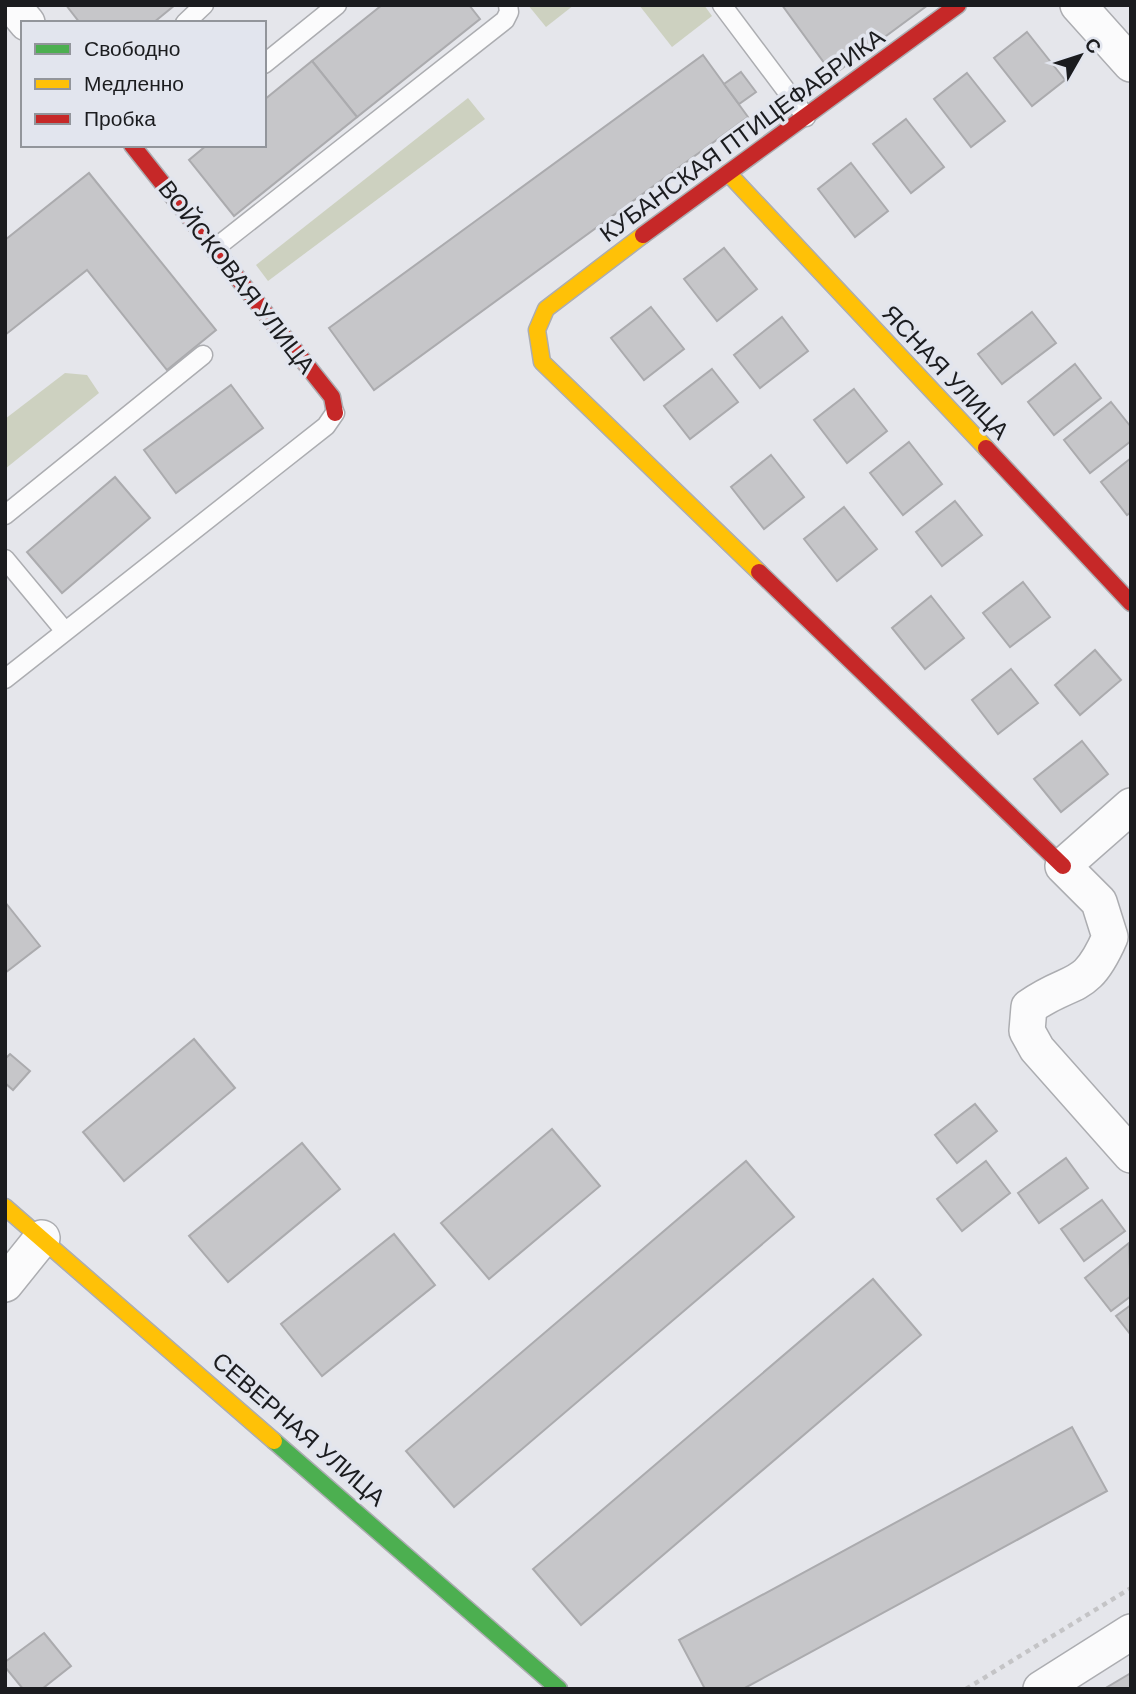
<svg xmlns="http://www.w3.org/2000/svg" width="1136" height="1694" font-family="'DM Sans',sans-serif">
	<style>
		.green { fill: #cdd1c0 }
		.building { fill: #c6c6c9; stroke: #ababae; stroke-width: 2 }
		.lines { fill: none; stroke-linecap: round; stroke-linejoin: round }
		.lane-casing { stroke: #acadb1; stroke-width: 21 }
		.street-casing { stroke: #acadb1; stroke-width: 38 }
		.fast-casing { stroke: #acadb1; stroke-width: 19 }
		.slow-casing { stroke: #acadb1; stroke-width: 19 }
		.jam-casing { stroke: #acadb1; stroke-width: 19 }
		.path { stroke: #c4c4c6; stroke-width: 4.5; stroke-dasharray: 5 5; stroke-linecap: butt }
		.lane { stroke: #fbfbfc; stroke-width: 18 }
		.street { stroke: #fbfbfc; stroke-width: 35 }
		.fast { stroke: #4caf50; stroke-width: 16 }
		.slow { stroke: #ffc107; stroke-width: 16 }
		.jam { stroke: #c62828; stroke-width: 16 }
		.labels { text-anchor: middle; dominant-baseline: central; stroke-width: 7; stroke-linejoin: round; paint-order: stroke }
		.street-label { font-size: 24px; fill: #1b1c1f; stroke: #e2e5ee }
	</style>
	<rect width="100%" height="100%" fill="#e5e6eb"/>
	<g class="green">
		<path d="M 528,5 L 574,5 L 546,27 Z"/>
		<path d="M 639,5 L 704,5 L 712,16 L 672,47 Z"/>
		<path d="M 468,98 L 485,119 L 268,281 L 256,265 Z"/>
		<path d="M 65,373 L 87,375 L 99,393 L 5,469 L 5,419 Z"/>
	</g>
	<g class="building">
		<path d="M 66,5 L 175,5 L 153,23 L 80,23 Z"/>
		<path d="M 382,5 L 469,5 L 480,19 L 357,117 L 312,61 Z"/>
		<path d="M 782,5 L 928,5 L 833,75 Z"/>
		<path d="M 1027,32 L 1065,80 L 1032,106 L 994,58 Z"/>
		<path d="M 703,55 L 748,117 L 374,390 L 329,328 Z"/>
		<path d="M 312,61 L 357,117 L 234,216 L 189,160 L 207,145 L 264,145 L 264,100 Z"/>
		<path d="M 741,72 L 756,92 L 739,104 L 724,84 Z"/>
		<path d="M 967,73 L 1005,121 L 971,147 L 934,99 Z"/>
		<path d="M 906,119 L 944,167 L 911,193 L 873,144 Z"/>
		<path d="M 851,163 L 888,211 L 855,237 L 818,189 Z"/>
		<path d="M 89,173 L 216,330 L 167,370 L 87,270 L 5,335 L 5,240 Z"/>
		<path d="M 724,248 L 757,289 L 717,321 L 684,279 Z"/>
		<path d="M 651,307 L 684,349 L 644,380 L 611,338 Z"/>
		<path d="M 1032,312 L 1056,343 L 1002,384 L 978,354 Z"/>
		<path d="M 782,317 L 808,351 L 760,388 L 734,355 Z"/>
		<path d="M 1075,364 L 1101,398 L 1054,435 L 1028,402 Z"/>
		<path d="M 712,369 L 738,402 L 690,439 L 664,406 Z"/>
		<path d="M 231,385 L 263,428 L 176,493 L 144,450 Z"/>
		<path d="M 854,389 L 887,431 L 847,463 L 814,420 Z"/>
		<path d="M 1111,402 L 1131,427 L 1131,441 L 1090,473 L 1064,440 Z"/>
		<path d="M 909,442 L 942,484 L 903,515 L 870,473 Z"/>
		<path d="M 771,455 L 804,497 L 764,529 L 731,487 Z"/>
		<path d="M 1131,458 L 1131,512 L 1127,515 L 1101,482 Z"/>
		<path d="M 115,477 L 150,518 L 62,593 L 27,552 Z"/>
		<path d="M 955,501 L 982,535 L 942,566 L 916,532 Z"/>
		<path d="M 844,507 L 877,549 L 837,581 L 804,539 Z"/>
		<path d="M 1023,582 L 1050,617 L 1010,647 L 983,613 Z"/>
		<path d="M 931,596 L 964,638 L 925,669 L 892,628 Z"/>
		<path d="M 1095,650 L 1121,680 L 1080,715 L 1055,685 Z"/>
		<path d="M 1011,669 L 1038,703 L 998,734 L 972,700 Z"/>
		<path d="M 1082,741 L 1108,774 L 1061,812 L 1034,779 Z"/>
		<path d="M 5,902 L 40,946 L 5,973 Z"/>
		<path d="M 194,1039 L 235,1088 L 124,1181 L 83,1132 Z"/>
		<path d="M 10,1054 L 30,1071 L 13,1090 L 5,1083 L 5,1059 Z"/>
		<path d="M 975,1104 L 997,1131 L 957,1163 L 935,1135 Z"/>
		<path d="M 552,1129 L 600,1186 L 489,1279 L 441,1223 Z"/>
		<path d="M 302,1143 L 340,1189 L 228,1282 L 189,1236 Z"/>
		<path d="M 1066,1158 L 1088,1188 L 1039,1223 L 1018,1193 Z"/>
		<path d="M 746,1161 L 794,1217 L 454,1507 L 406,1451 Z"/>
		<path d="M 986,1161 L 1010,1193 L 962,1231 L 937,1199 Z"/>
		<path d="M 1102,1200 L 1125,1231 L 1084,1261 L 1061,1229 Z"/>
		<path d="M 394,1234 L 435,1285 L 322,1376 L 281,1324 Z"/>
		<path d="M 1129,1243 L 1131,1296 L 1111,1311 L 1085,1278 Z"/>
		<path d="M 873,1279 L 921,1335 L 581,1625 L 533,1569 Z"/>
		<path d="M 1131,1305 L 1131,1335 L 1116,1316 Z"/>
		<path d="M 1072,1427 L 1107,1491 L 743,1689 L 705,1689 L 679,1640 Z"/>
		<path d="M 44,1633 L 71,1666 L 42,1689 L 23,1689 L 5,1667 L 5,1662 Z"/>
		<path d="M 1131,1673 L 1131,1689 L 1104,1689 Z"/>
	</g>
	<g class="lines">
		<defs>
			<g id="lane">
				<path d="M 722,5 L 806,117"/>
				<path d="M 185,23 L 204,5"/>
				<path d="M 264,64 L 337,5"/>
				<path d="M 214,249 L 505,20 L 509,12 L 508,5"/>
				<path d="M 5,515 L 203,355"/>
				<path d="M 5,559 L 64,630"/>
				<path d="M 5,679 L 326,426 L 335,413"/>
			</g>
			<g id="street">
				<path d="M 12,5 L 27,23"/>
				<path d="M 1078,5 L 1131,64"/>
				<path d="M 1131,806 L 1063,866 L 1099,902 L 1110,937 C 1085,994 1073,976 1029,1007 L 1027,1031 L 1037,1049 L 1131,1155"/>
				<path d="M 5,1284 L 42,1238"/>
				<path d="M 1041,1689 L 1131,1632"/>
			</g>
			<path id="fast" d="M 274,1441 L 559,1689"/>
			<g id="slow">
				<path d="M 728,173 L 986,448"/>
				<path d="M 643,235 L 546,309 L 537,330 L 542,362 L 759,572"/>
				<path d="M 5,1207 L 274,1441"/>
			</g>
			<g id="jam">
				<path d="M 132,145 L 332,397 L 335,413"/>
				<path d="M 643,235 L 958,5"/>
				<path d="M 986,448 L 1131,603"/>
				<path d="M 759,572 L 1063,866"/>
			</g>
		</defs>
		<use href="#lane" class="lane-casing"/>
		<use href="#street" class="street-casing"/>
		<use href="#fast" class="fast-casing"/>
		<use href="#slow" class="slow-casing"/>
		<use href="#jam" class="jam-casing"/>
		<path class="path" d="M 966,1689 L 1131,1588"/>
		<use href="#lane" class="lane"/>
		<use href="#street" class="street"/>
		<use href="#fast" class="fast"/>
		<use href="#slow" class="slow"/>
		<use href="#jam" class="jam"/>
	</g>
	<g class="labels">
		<g class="street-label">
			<text transform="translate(742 135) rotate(-36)">КУБАНСКАЯ ПТИЦЕФАБРИКА</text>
			<text transform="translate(237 277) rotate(52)">ВОЙСКОВАЯ УЛИЦА</text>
			<text transform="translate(946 372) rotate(47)">ЯСНАЯ УЛИЦА</text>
			<text transform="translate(299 1429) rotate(41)">СЕВЕРНАЯ УЛИЦА</text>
		</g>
	</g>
	<rect width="1136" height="1694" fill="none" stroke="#1b1c1f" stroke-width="14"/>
	<rect x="21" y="21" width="245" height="126" fill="#e2e5ee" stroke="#92959b" stroke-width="2"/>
	<rect x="35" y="44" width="35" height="10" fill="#4caf50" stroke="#92959b" stroke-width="2"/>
	<text x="84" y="56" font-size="21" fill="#1b1c1f">Свободно</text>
	<rect x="35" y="79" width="35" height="10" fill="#ffc107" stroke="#92959b" stroke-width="2"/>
	<text x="84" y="91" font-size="21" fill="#1b1c1f">Медленно</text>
	<rect x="35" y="114" width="35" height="10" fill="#c62828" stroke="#92959b" stroke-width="2"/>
	<text x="84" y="126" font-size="21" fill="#1b1c1f">Пробка</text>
	<g transform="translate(1080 56) rotate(51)" stroke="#e2e5ee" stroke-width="5" paint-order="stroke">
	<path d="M0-5L12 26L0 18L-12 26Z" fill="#1b1c1f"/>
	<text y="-10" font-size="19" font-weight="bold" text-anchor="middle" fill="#1b1c1f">С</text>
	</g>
</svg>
